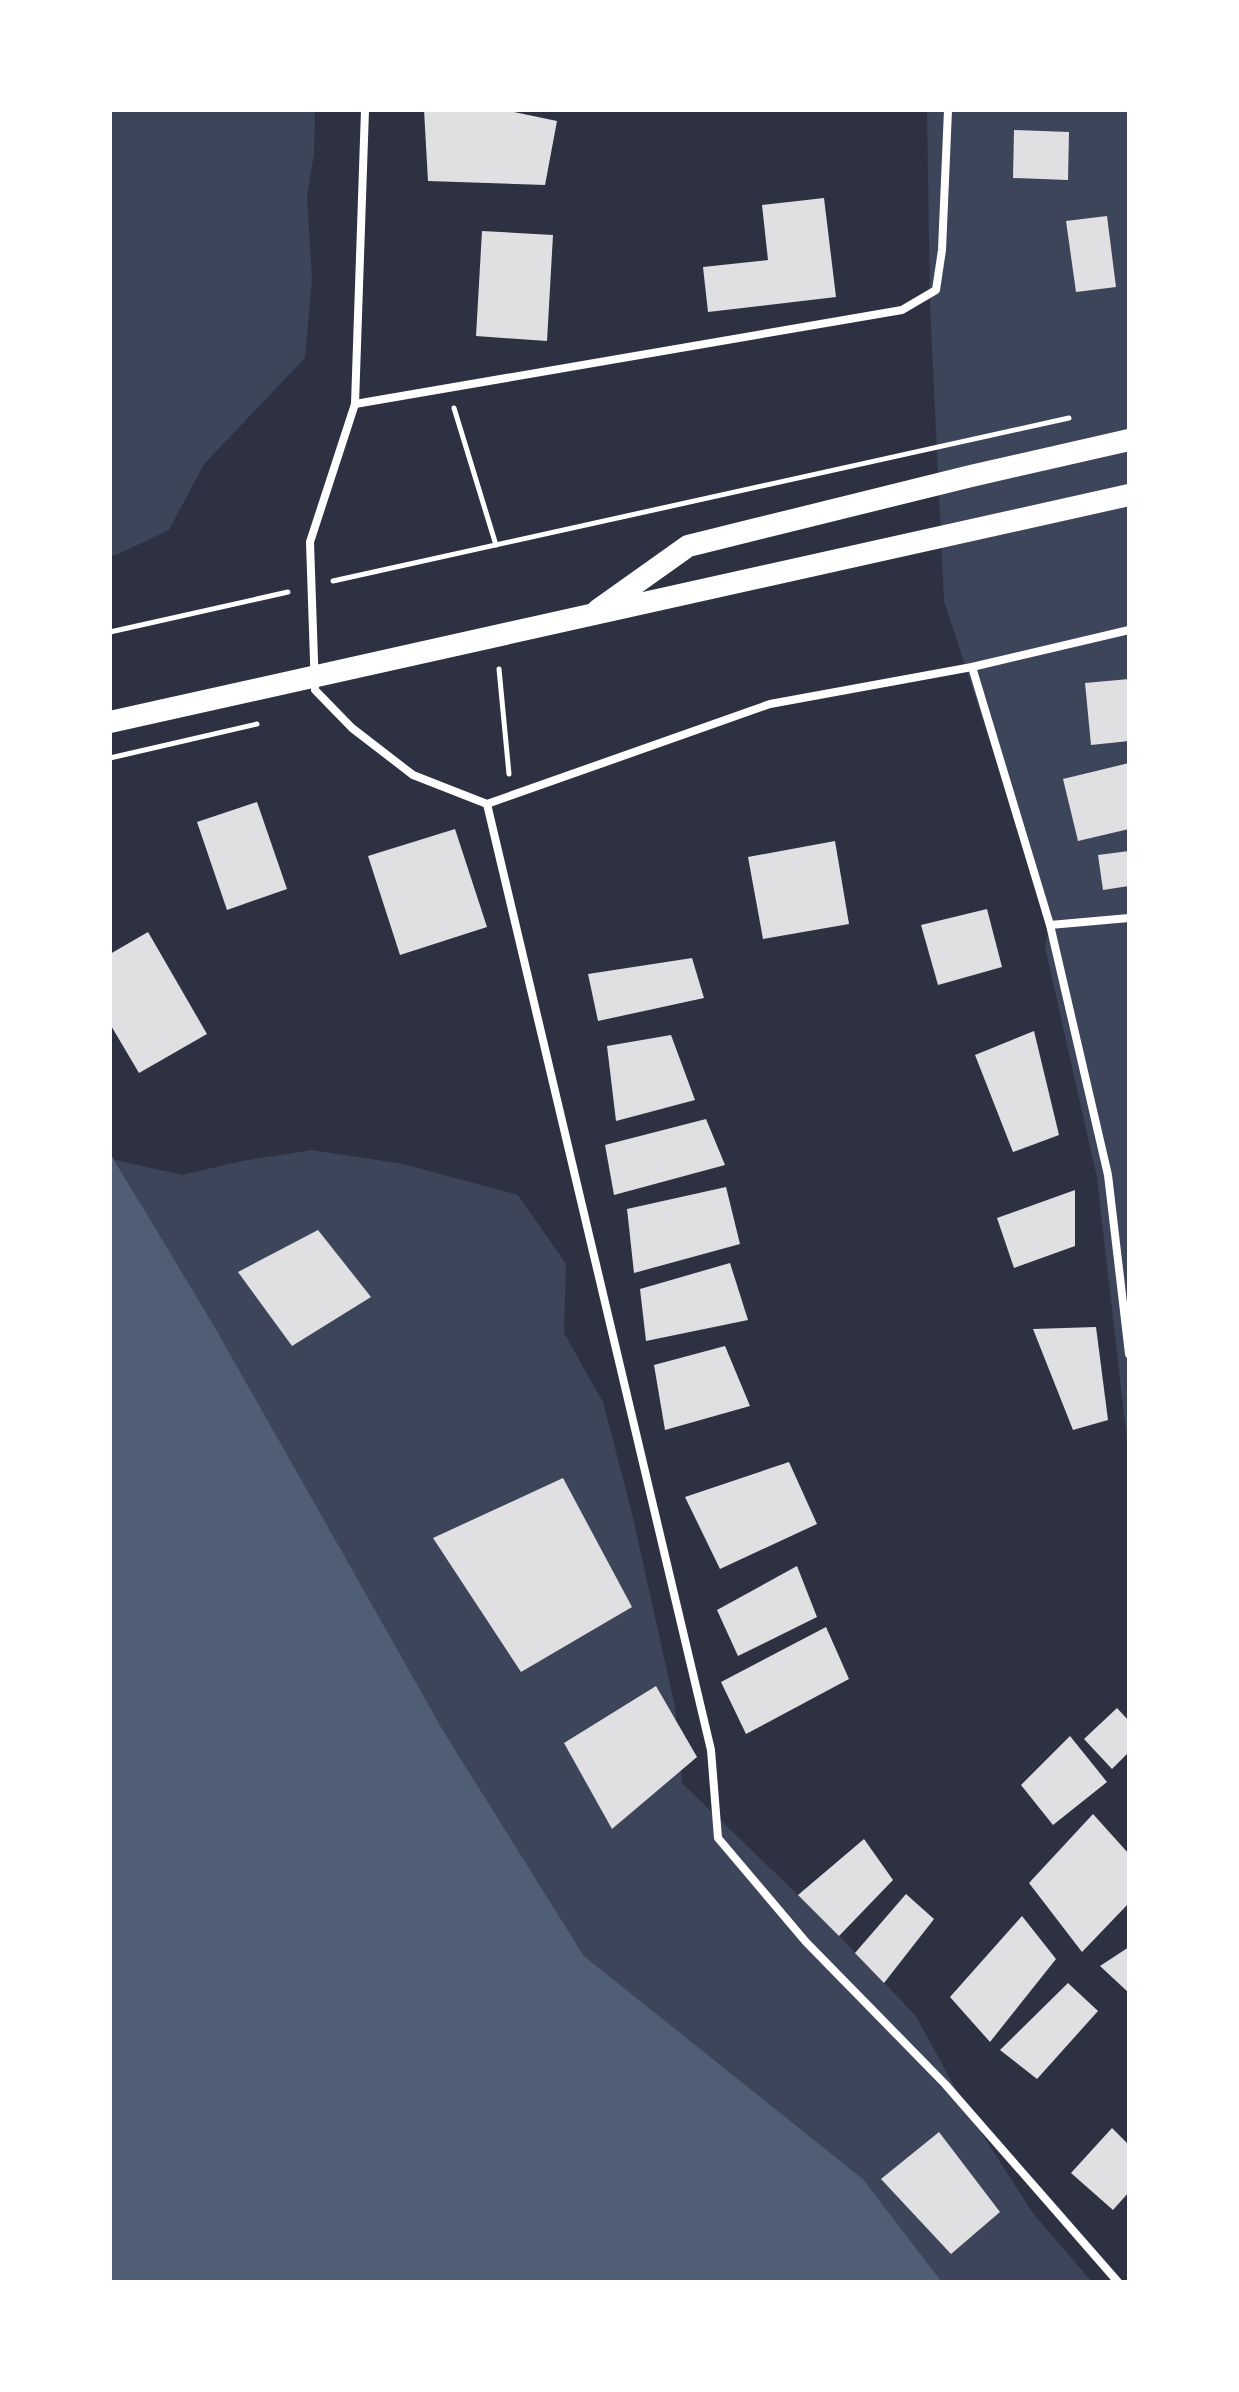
<svg xmlns="http://www.w3.org/2000/svg" width="1239" height="2392" font-family="'Fira Sans Condensed',sans-serif">
	<style>
		.green { fill: #3c4559 }
		.water { fill: #4f5d75 }
		.building { fill: #e0e0e3 }
		.lines { fill: none; stroke-linecap: round; stroke-linejoin: round }
		.path { stroke: #fff; stroke-width: 5 }
		.minor { stroke: #fff; stroke-width: 8 }
		.trunk { stroke: #fff; stroke-width: 22 }
	</style>
	<rect width="100%" height="100%" fill="#2d3142"/>
	<g class="green">
		<path d="M 110,110 L 315,110 L 314,154 L 307,196 L 312,279 L 305,358 L 204,464 L 169,530 L 116,555 L 110,555 Z"/>
		<path d="M 927,110 L 1129,110 L 1129,1459 L 1097,1178 L 1045,947 L 1050,925 L 944,601 L 930,304 Z"/>
		<path d="M 312,1150 L 403,1164 L 518,1195 L 566,1264 L 564,1333 L 603,1402 L 631,1509 L 675,1707 L 682,1783 L 825,1921 L 916,2016 L 970,2115 L 1032,2212 L 1092,2282 L 942,2282 L 863,2179 L 584,1956 L 444,1732 L 115,1160 L 182,1175 L 242,1161 Z"/>
	</g>
	<path class="water" d="M 110,1153 L 214,1326 L 444,1732 L 584,1956 L 863,2179 L 942,2282 L 110,2282 Z"/>
	<g class="building">
		<path d="M 424,110 L 505,110 L 557,121 L 545,185 L 428,181 Z"/>
		<path d="M 1014,130 L 1069,132 L 1068,180 L 1013,178 Z"/>
		<path d="M 824,198 L 836,297 L 708,312 L 703,267 L 768,260 L 762,205 Z"/>
		<path d="M 1107,216 L 1116,287 L 1076,292 L 1066,221 Z"/>
		<path d="M 482,231 L 553,235 L 547,341 L 476,336 Z"/>
		<path d="M 1129,679 L 1129,741 L 1091,745 L 1085,683 Z"/>
		<path d="M 1129,763 L 1129,829 L 1078,841 L 1063,779 Z"/>
		<path d="M 257,802 L 287,889 L 227,910 L 197,822 Z"/>
		<path d="M 455,829 L 487,927 L 400,955 L 368,856 Z"/>
		<path d="M 835,841 L 849,924 L 763,939 L 748,857 Z"/>
		<path d="M 1129,851 L 1129,886 L 1103,890 L 1098,855 Z"/>
		<path d="M 987,909 L 1002,967 L 938,985 L 921,925 Z"/>
		<path d="M 148,932 L 207,1034 L 139,1073 L 110,1024 L 110,954 Z"/>
		<path d="M 692,958 L 704,998 L 598,1021 L 588,974 Z"/>
		<path d="M 1034,1031 L 1059,1135 L 1013,1152 L 975,1055 Z"/>
		<path d="M 671,1035 L 695,1100 L 616,1121 L 607,1046 Z"/>
		<path d="M 706,1119 L 725,1165 L 614,1195 L 605,1145 Z"/>
		<path d="M 726,1187 L 740,1244 L 634,1273 L 627,1209 Z"/>
		<path d="M 1075,1190 L 1075,1246 L 1014,1268 L 997,1218 Z"/>
		<path d="M 318,1230 L 371,1297 L 292,1346 L 238,1272 Z"/>
		<path d="M 730,1263 L 748,1320 L 646,1341 L 640,1289 Z"/>
		<path d="M 1096,1327 L 1108,1420 L 1073,1430 L 1033,1329 Z"/>
		<path d="M 725,1346 L 750,1406 L 665,1430 L 654,1365 Z"/>
		<path d="M 789,1462 L 817,1524 L 720,1569 L 685,1497 Z"/>
		<path d="M 563,1478 L 632,1607 L 521,1672 L 433,1538 Z"/>
		<path d="M 797,1566 L 817,1617 L 738,1656 L 717,1610 Z"/>
		<path d="M 826,1627 L 849,1679 L 746,1734 L 721,1682 Z"/>
		<path d="M 656,1686 L 697,1757 L 612,1829 L 564,1743 Z"/>
		<path d="M 1117,1708 L 1129,1721 L 1129,1752 L 1112,1769 L 1084,1739 Z"/>
		<path d="M 1070,1736 L 1107,1782 L 1053,1825 L 1021,1785 Z"/>
		<path d="M 1093,1814 L 1129,1854 L 1129,1903 L 1082,1952 L 1029,1883 Z"/>
		<path d="M 864,1839 L 893,1880 L 839,1936 L 798,1895 Z"/>
		<path d="M 906,1894 L 934,1919 L 884,1983 L 855,1953 Z"/>
		<path d="M 1022,1916 L 1056,1959 L 990,2042 L 950,1997 Z"/>
		<path d="M 1129,1947 L 1129,1993 L 1100,1966 Z"/>
		<path d="M 1068,1983 L 1098,2011 L 1037,2079 L 1000,2050 Z"/>
		<path d="M 1112,2128 L 1129,2145 L 1129,2192 L 1113,2210 L 1071,2173 Z"/>
		<path d="M 939,2132 L 1000,2212 L 951,2254 L 881,2179 Z"/>
	</g>
	<g class="lines">
		<g class="path">
			<path d="M 454,408 L 496,545"/>
			<path d="M 333,581 L 1069,418"/>
			<path d="M 110,632 L 288,592"/>
			<path d="M 499,669 L 509,774"/>
			<path d="M 110,758 L 257,724"/>
		</g>
		<g class="minor">
			<path d="M 365,110 L 355,404 L 310,542 L 315,690 L 352,728 L 413,775 L 487,804"/>
			<path d="M 355,404 L 902,310 L 936,290 L 942,250 L 948,110"/>
			<path d="M 972,667 L 1050,925 L 1108,1175 L 1129,1354"/>
			<path d="M 487,804 L 711,1750 L 718,1838 L 806,1942 L 945,2084 L 1118,2282"/>
			<path d="M 487,804 L 770,704 L 972,667 L 1129,630"/>
			<path d="M 1050,925 L 1129,918"/>
		</g>
		<g class="trunk">
			<path d="M 598,610 L 688,546 L 971,476 L 1129,440"/>
			<path d="M 110,722 L 1129,495"/>
		</g>
	</g>
	<rect width="1239" height="2392" fill="none" stroke="#ffffff" stroke-width="224"/>
</svg>
